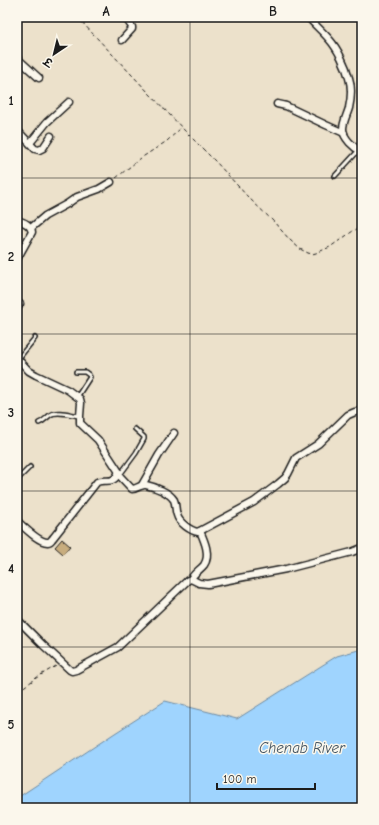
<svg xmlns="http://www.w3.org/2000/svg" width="379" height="825" font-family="'Comic Neue','Playpen Sans Deva',sans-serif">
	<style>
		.water { fill: #9fd4fe; stroke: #6b8aa4 }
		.building { fill: #c8ad7e; stroke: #1c1c1c }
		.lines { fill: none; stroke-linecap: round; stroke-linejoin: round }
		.service-casing { stroke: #1c1c1c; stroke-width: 6 }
		.minor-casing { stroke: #1c1c1c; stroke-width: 9 }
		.path { stroke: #1c1c1c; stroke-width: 1; stroke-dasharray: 4 3; stroke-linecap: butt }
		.service { stroke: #fbf7ec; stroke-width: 3 }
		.minor { stroke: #fbf7ec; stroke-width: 6 }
		.grid { fill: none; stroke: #1c1c1c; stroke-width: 1; stroke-opacity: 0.55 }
		.labels { text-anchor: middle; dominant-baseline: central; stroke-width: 3; stroke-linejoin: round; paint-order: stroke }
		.water-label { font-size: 15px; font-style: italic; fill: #435360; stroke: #fbf7ec }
		.neatline { fill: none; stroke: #1c1c1c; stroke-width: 1.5 }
		.grid-label { font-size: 13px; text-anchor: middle; font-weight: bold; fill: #1c1c1c }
	</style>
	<rect width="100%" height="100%" fill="#ece1cb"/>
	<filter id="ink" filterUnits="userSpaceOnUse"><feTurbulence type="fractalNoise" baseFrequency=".025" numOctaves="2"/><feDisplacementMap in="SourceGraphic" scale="8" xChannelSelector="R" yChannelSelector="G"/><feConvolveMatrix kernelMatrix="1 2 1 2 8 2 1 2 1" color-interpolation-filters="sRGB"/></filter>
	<g filter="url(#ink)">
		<path class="water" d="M 362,649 L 362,808 L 17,808 L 17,798 L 115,733 L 165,701 L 237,719 L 337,656 Z"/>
		<path class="building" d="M 62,539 L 70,546 L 63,554 L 55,547 Z"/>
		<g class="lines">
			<defs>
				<g id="service">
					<path d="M 335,176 L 359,150"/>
					<path d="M 18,359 L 35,338"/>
					<path d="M 76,372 L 85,372 L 89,375 L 90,377 L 77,397"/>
					<path d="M 39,423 C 44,421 46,418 50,415 C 57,410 71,415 80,416"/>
					<path d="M 119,476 L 136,453 L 144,439 L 144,437 L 135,429"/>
					<path d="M 17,480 L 30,467"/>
				</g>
				<g id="minor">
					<path d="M 308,17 C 315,25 323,32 329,39 C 338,49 346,66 349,78 C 352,87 351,99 349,108 C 347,115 343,122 343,129 C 343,138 354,148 362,152"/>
					<path d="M 122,40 L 132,29 L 132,27 L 125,17"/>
					<path d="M 17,58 L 39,78"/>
					<path d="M 277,104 L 286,106 L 326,125 L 344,133"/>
					<path d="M 17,130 L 35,149 L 39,150 L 43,148 L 51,136"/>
					<path d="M 30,143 L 47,122 L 69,102"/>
					<path d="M 17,220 C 23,222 31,224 32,232 L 17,259"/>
					<path d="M 31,228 L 45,216 L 67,204 L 77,197 L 99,189 L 111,182"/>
					<path d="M 17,308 L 20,304"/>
					<path d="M 17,358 L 29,371 L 36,375 L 68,390 L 80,399 L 81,403 L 80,416 L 80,423 L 98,440 L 119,472 C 113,486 106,478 97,482 L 53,538 C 51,540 51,542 48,542 C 39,543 23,526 17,521"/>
					<path d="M 118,474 L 132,489 C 137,489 141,484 146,485 C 155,487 169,492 174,500 C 176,504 175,510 177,515 C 179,523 191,531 198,532 L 254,502 L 278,484 L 285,478 L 288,474 L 296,458 L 318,444 L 348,415 L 355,412 L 362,411"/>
					<path d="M 142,485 L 159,455 L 174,433"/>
					<path d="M 191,579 C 194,573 200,570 204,565 C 211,555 204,540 200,531"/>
					<path d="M 17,619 L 43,645 L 70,670 L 72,671 L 76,670 L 118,647 L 188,580 L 191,579 L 199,583 L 208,584 L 286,569 L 352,552 L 362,548"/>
				</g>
			</defs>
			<use href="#service" class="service-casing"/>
			<use href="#minor" class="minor-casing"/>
			<g class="path">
				<path d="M 77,17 L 186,132 L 216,162 L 248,197 L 273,221 L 290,240 L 300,249 L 308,253 L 312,254 L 316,253 L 330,247 L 353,231 L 362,227"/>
				<path d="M 116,178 L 141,158 L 167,141 L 181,128"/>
				<path d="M 18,691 L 39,676 L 56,666"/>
			</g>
			<use href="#service" class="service"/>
			<use href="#minor" class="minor"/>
		</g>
	</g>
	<path class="grid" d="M 190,17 L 190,808M 17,178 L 362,178M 17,334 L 362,334M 17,491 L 362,491M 17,647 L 362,647"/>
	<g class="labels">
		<g class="water-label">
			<text x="302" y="748">Chenab River</text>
		</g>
	</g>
	<rect width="379" height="825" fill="none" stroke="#fbf7ec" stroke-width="44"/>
	<g transform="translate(54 54) rotate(215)" stroke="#fbf7ec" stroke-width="3" paint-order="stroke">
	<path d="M0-3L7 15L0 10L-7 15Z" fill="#1c1c1c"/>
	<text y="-6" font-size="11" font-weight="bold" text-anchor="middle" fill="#1c1c1c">उ</text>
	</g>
	<path d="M217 783v6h98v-6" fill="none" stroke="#1c1c1c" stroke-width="2"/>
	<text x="223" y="783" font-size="12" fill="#1c1c1c" stroke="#fbf7ec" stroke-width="3" paint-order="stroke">100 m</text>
	<rect x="22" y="22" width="335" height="781" class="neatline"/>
	<g class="grid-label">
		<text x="106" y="16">A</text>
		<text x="273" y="16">B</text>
		<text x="11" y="105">1</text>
		<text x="11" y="261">2</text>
		<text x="11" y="417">3</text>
		<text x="11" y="573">4</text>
		<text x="11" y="729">5</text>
	</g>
</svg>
